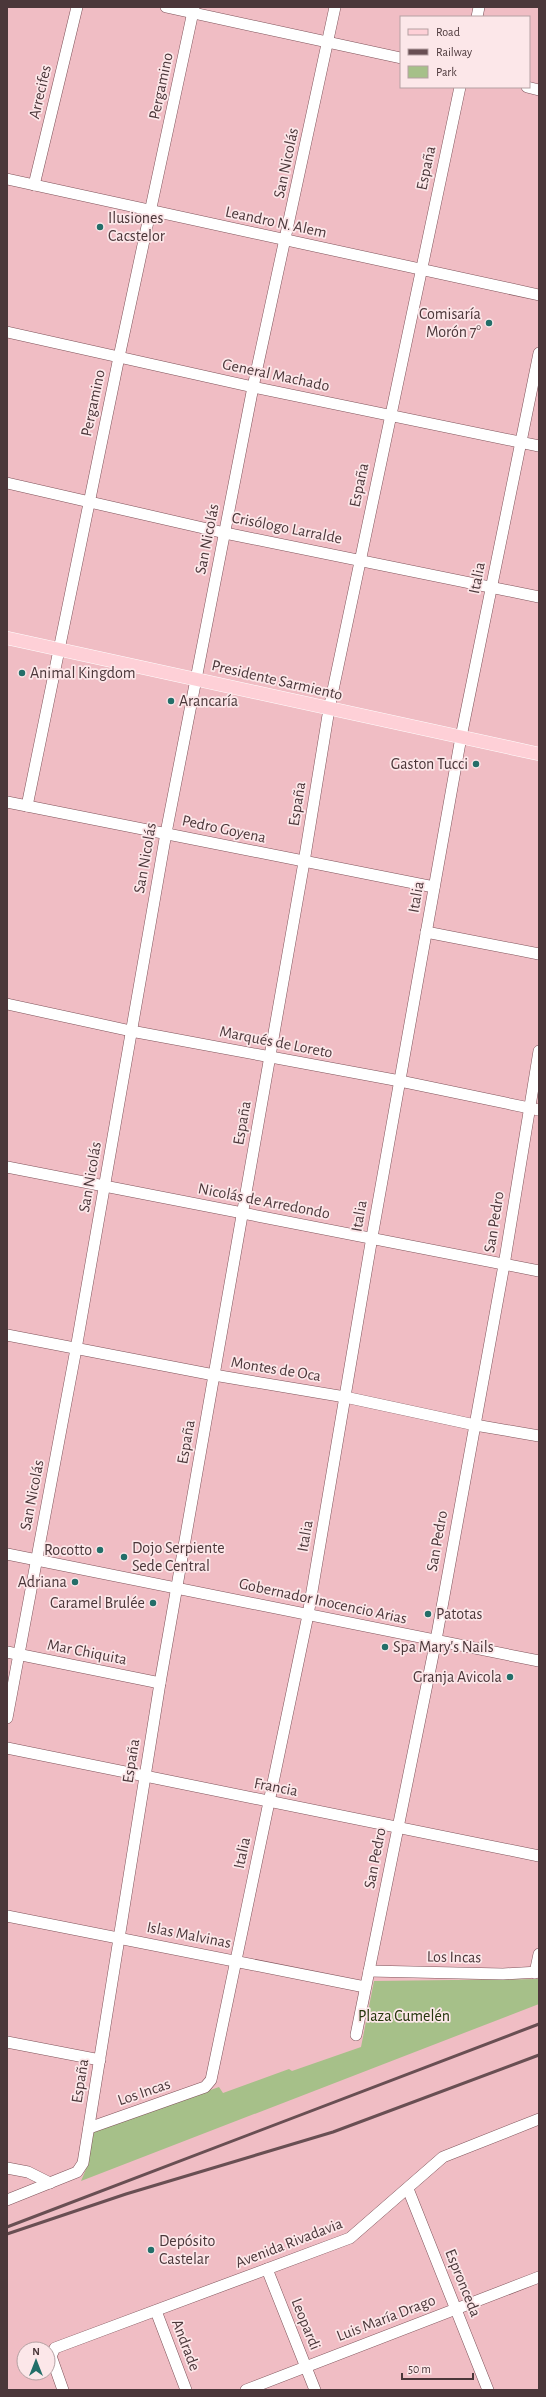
<svg xmlns="http://www.w3.org/2000/svg" width="546" height="2397" font-family="'Alegreya Sans',sans-serif">
	<style>
		.green { fill: #a6c089 }
		.lines { fill: none; stroke-linecap: round; stroke-linejoin: round }
		.minor-casing { stroke: #7f535a; stroke-width: 12 }
		.major-casing { stroke: #fff; stroke-width: 14 }
		.minor { stroke: #fff; stroke-width: 11 }
		.major { stroke: #fed0d7; stroke-width: 13 }
		.rail { stroke: #694f53; stroke-width: 3 }
		.poi-dot { fill: #236e69; stroke: #fce7e9; stroke-width: 1.5 }
		.labels { text-anchor: middle; dominant-baseline: central; stroke-width: 3.5; stroke-linejoin: round; paint-order: stroke }
		.street-label { font-size: 16px; fill: #4b373a; stroke: #fce7e9 }
		.poi-label { font-size: 16px; fill: #4b373a; stroke: #fce7e9; text-anchor: start }
		.park-label { font-size: 16px; fill: #24350b; stroke: #fce7e9 }
	</style>
	<rect width="100%" height="100%" fill="#f0bdc4"/>
	<path class="green" d="M 539,1979 L 539,2004 L 81,2181 L 86,2169 L 94,2131 L 219,2087 L 223,2093 L 289,2069 L 292,2071 L 361,2047 L 374,1981 Z"/>
	<g class="lines">
		<defs>
			<g id="minor">
				<path d="M 166,7 L 401,58"/>
				<path d="M 477,17 L 479,7"/>
				<path d="M 527,87 L 539,90"/>
				<path d="M 7,179 L 539,295"/>
				<path d="M 34,185 L 77,7"/>
				<path d="M 7,332 L 253,387 L 539,446"/>
				<path d="M 7,483 L 225,533 L 539,597"/>
				<path d="M 7,802 L 434,887"/>
				<path d="M 27,806 L 119,357 L 194,7"/>
				<path d="M 426,932 L 539,954"/>
				<path d="M 7,1004 L 131,1031 L 400,1081 L 539,1110"/>
				<path d="M 7,1167 L 539,1271"/>
				<path d="M 7,1335 L 214,1375 L 345,1397 L 475,1425 L 539,1436"/>
				<path d="M 7,1554 L 539,1661"/>
				<path d="M 7,1652 L 160,1683"/>
				<path d="M 7,1718 L 76,1349 L 166,833 L 253,387 L 335,7"/>
				<path d="M 7,1748 L 539,1856"/>
				<path d="M 7,1916 L 365,1987"/>
				<path d="M 369,1971 L 503,1974 L 539,1972"/>
				<path d="M 535,1973 L 539,1954"/>
				<path d="M 356,2035 L 436,1640 L 504,1265 L 539,1051"/>
				<path d="M 7,2042 L 100,2060"/>
				<path d="M 89,2128 L 205,2087 L 211,2080 L 308,1615 L 372,1237 L 461,737 L 539,353"/>
				<path d="M 7,2168 L 28,2172 L 50,2183"/>
				<path d="M 408,2189 L 488,2390"/>
				<path d="M 7,2200 L 77,2172 L 83,2163 L 160,1683 L 304,862 L 329,709 L 460,87"/>
				<path d="M 267,2269 L 315,2390"/>
				<path d="M 156,2311 L 186,2390"/>
				<path d="M 63,2390 L 51,2356 L 55,2348 L 350,2238 L 443,2157 L 539,2119"/>
				<path d="M 246,2390 L 539,2277"/>
			</g>
			<path id="major" d="M 7,638 L 539,754"/>
		</defs>
		<use href="#minor" class="minor-casing"/>
		<use href="#major" class="major-casing"/>
		<use href="#minor" class="minor"/>
		<use href="#major" class="major"/>
		<g class="rail">
			<path d="M 7,2227 L 539,2024"/>
			<path d="M 7,2234 L 126,2194 L 333,2132 L 539,2055"/>
		</g>
	</g>
	<g class="poi-dot">
		<circle cx="100" cy="227" r="4"/>
		<circle cx="489" cy="323" r="4"/>
		<circle cx="22" cy="673" r="4"/>
		<circle cx="171" cy="701" r="4"/>
		<circle cx="476" cy="764" r="4"/>
		<circle cx="100" cy="1550" r="4"/>
		<circle cx="124" cy="1557" r="4"/>
		<circle cx="75" cy="1582" r="4"/>
		<circle cx="153" cy="1603" r="4"/>
		<circle cx="428" cy="1614" r="4"/>
		<circle cx="385" cy="1647" r="4"/>
		<circle cx="510" cy="1677" r="4"/>
		<circle cx="151" cy="2250" r="4"/>
	</g>
	<g class="labels">
		<g class="street-label">
			<text transform="translate(161 86) rotate(-78)">Pergamino</text>
			<text transform="translate(40 92) rotate(-77)">Arrecifes</text>
			<text transform="translate(286 163) rotate(-78)">San Nicolás</text>
			<text transform="translate(426 168) rotate(-78)">España</text>
			<text transform="translate(276 222) rotate(12)">Leandro N. Alem</text>
			<text transform="translate(276 375) rotate(12)">General Machado</text>
			<text transform="translate(93 403) rotate(-78)">Pergamino</text>
			<text transform="translate(359 485) rotate(-78)">España</text>
			<text transform="translate(287 528) rotate(11)">Crisólogo Larralde</text>
			<text transform="translate(207 539) rotate(-79)">San Nicolás</text>
			<text transform="translate(477 578) rotate(-79)">Italia</text>
			<text transform="translate(277 680) rotate(13)">Presidente Sarmiento</text>
			<text transform="translate(297 804) rotate(-81)">España</text>
			<text transform="translate(224 829) rotate(12)">Pedro Goyena</text>
			<text transform="translate(145 858) rotate(-80)">San Nicolás</text>
			<text transform="translate(416 897) rotate(-80)">Italia</text>
			<text transform="translate(276 1042) rotate(11)">Marqués de Loreto</text>
			<text transform="translate(242 1123) rotate(-80)">España</text>
			<text transform="translate(90 1177) rotate(-80)">San Nicolás</text>
			<text transform="translate(264 1201) rotate(11)">Nicolás de Arredondo</text>
			<text transform="translate(359 1216) rotate(-80)">Italia</text>
			<text transform="translate(494 1222) rotate(-81)">San Pedro</text>
			<text transform="translate(276 1369) rotate(9)">Montes de Oca</text>
			<text transform="translate(186 1442) rotate(-80)">España</text>
			<text transform="translate(32 1495) rotate(-79)">San Nicolás</text>
			<text transform="translate(305 1536) rotate(-80)">Italia</text>
			<text transform="translate(437 1541) rotate(-80)">San Pedro</text>
			<text transform="translate(323 1601) rotate(12)">Gobernador Inocencio Arias</text>
			<text transform="translate(87 1652) rotate(11)">Mar Chiquita</text>
			<text transform="translate(131 1761) rotate(-81)">España</text>
			<text transform="translate(276 1787) rotate(11)">Francia</text>
			<text transform="translate(242 1853) rotate(-78)">Italia</text>
			<text transform="translate(375 1858) rotate(-79)">San Pedro</text>
			<text transform="translate(189 1935) rotate(11)">Islas Malvinas</text>
			<text transform="translate(454 1957) rotate(1)">Los Incas</text>
			<text transform="translate(80 2081) rotate(-81)">España</text>
			<text transform="translate(144 2092) rotate(-19)">Los Incas</text>
			<text transform="translate(289 2243) rotate(-21)">Avenida Rivadavia</text>
			<text transform="translate(463 2283) rotate(68)">Espronceda</text>
			<text transform="translate(386 2318) rotate(-21)">Luis María Drago</text>
			<text transform="translate(306 2324) rotate(68)">Leopardi</text>
			<text transform="translate(186 2345) rotate(69)">Andrade</text>
		</g>
		<g class="poi-label">
			<text x="108" y="218">Ilusiones<tspan x="108" dy="18">Cacstelor</tspan></text>
			<text x="481" y="314" text-anchor="end">Comisaría<tspan x="481" dy="18">Morón 7°</tspan></text>
			<text x="30" y="673">Animal Kingdom</text>
			<text x="179" y="701">Arancaría</text>
			<text x="468" y="764" text-anchor="end">Gaston Tucci</text>
			<text x="132" y="1548">Dojo Serpiente<tspan x="132" dy="18">Sede Central</tspan></text>
			<text x="92" y="1550" text-anchor="end">Rocotto</text>
			<text x="67" y="1582" text-anchor="end">Adriana</text>
			<text x="145" y="1603" text-anchor="end">Caramel Brulée</text>
			<text x="436" y="1614">Patotas</text>
			<text x="393" y="1647">Spa Mary's Nails</text>
			<text x="502" y="1677" text-anchor="end">Granja Avicola</text>
			<text x="159" y="2241">Depósito<tspan x="159" dy="18">Castelar</tspan></text>
		</g>
		<g class="park-label">
			<text x="404" y="2016">Plaza Cumelén</text>
		</g>
	</g>
	<rect width="546" height="2397" fill="none" stroke="#4b373a" stroke-width="16"/>
	<rect x="400" y="16" width="130" height="72" fill="#fce7e9" stroke="#b5a1a3"/>
	<rect x="408" y="29" width="20" height="6" fill="#fed0d7" stroke="#b5a1a3"/>
	<text x="436" y="36" font-size="12" fill="#4b373a">Road</text>
	<rect x="408" y="49" width="20" height="6" fill="#694f53" stroke="#b5a1a3"/>
	<text x="436" y="56" font-size="12" fill="#4b373a">Railway</text>
	<rect x="408" y="66" width="20" height="12" fill="#a6c089" stroke="#b5a1a3"/>
	<text x="436" y="76" font-size="12" fill="#4b373a">Park</text>
	<g transform="translate(36 2361)"><circle r="19" fill="#fce7e9" stroke="#b5a1a3"/>
	<path d="M0-3L7 15L0 10L-7 15Z" fill="#236e69"/>
	<text y="-6" font-size="11" font-weight="bold" text-anchor="middle" fill="#4b373a">N</text>
	</g>
	<path d="M402 2373v6h71v-6" fill="none" stroke="#4b373a" stroke-width="2"/>
	<text x="408" y="2373" font-size="12" fill="#4b373a" stroke="#fce7e9" stroke-width="3" paint-order="stroke">50 m</text>
</svg>
